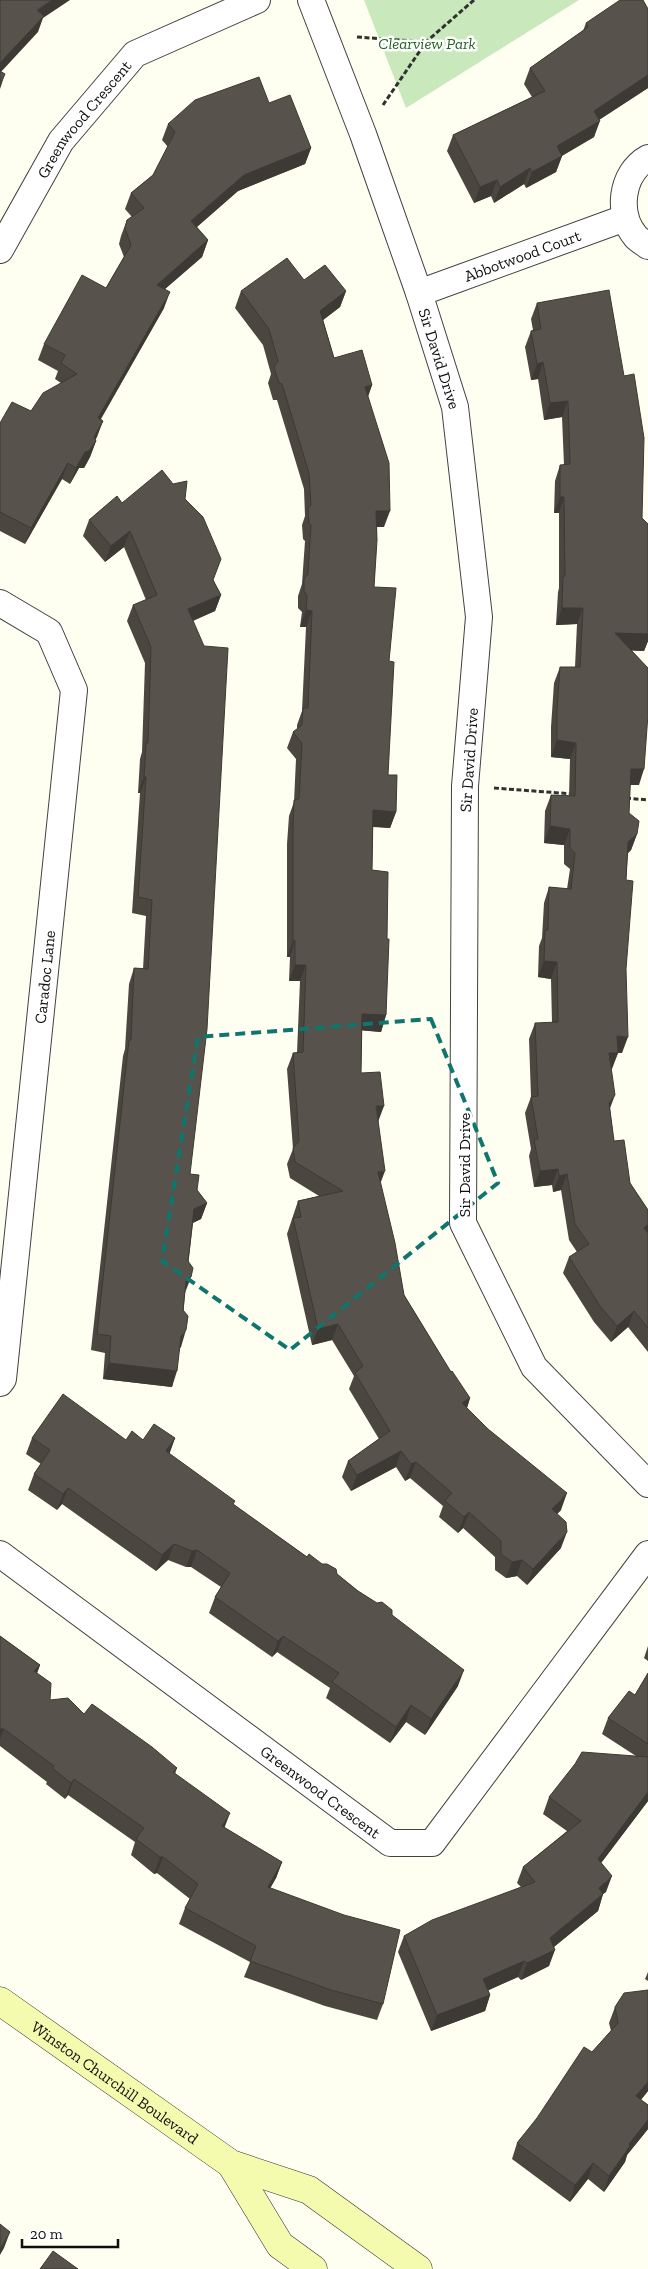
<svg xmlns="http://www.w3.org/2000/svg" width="648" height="2269" font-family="'Zilla Slab',serif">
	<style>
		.green { fill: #c9e8bb }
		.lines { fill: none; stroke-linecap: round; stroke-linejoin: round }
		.street-casing { stroke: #424242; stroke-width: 28 }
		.secondary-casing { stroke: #313131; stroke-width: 29 }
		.path { stroke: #313131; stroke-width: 3; stroke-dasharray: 5 2.5; stroke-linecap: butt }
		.street { stroke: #fff; stroke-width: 26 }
		.secondary { stroke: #f4fbaf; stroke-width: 28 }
		.wall { fill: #4b4740 }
		.shaded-wall { fill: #3d3934 }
		.building { fill: #57524b; stroke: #3d3934 }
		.marked { fill: none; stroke: #0f766e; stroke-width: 4; stroke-dasharray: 10 6; stroke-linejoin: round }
		.labels { text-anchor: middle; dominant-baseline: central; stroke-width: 5; stroke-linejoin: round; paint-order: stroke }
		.park-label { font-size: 16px; font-style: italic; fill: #216421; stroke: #fff }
		.street-label { font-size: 16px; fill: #0f0f0f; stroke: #fff }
	</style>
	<rect width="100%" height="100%" fill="#fefef1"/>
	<path class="green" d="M 364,0 L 579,0 L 406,108 Z"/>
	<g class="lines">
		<defs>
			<g id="street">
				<path id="s1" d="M 311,0 L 363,134 L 419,293 L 455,407 L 479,617 L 465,786 L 463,1223 L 534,1367 L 648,1484"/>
				<path d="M 648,158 C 621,173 616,214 636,237 C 639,240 644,243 648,246"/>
				<path id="s2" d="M 0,250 L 61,141 L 135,54 L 257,0"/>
				<path id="s3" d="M 419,293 L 625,218"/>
				<path d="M 0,603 L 49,632 L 74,690 L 3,1379 L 0,1383"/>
				<path id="s4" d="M 0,1554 L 390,1843 L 432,1843 L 648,1554"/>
			</g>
			<g id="secondary">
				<path id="s5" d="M 0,2001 L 231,2164 L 309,2190 L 418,2269"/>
				<path d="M 231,2164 L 280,2245 L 313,2269"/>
			</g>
		</defs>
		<use href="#street" class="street-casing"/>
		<use href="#secondary" class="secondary-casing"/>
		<g class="path">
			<path d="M 357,37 L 426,42"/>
			<path d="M 383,105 L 426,42 L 474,0"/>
			<path d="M 494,788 L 573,794"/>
			<path d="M 626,798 L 648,800"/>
		</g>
		<use href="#street" class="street"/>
		<use href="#secondary" class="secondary"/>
	</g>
	<g class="wall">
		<path d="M 648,9 L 648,88 L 599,120 L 594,137 L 562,156 L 556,172 L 526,188 L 524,184 L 494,203 L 491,196 L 474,203 L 447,151 L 453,135 L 532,97 L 524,84 L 530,68 L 583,31 L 586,23 Z"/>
		<path d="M 269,103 L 311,148 L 305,164 L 238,191 L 197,227 L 208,240 L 202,257 L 165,289 L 164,308 L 101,419 L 103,421 L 95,440 L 96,441 L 90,457 L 84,468 L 79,468 L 70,484 L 62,479 L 25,544 L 0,531 L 0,423 L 31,411 L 61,383 L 55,379 L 58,371 L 38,360 L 44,344 L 106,288 L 124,257 L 119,244 L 121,236 L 127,220 L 132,217 L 125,209 L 131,193 L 153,175 L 168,147 L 162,140 L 168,124 Z"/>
		<path d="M 304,280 L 346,291 L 340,307 L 323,320 L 334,358 L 372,385 L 368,397 L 384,527 L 377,527 L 374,587 L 389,661 L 388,775 L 396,812 L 390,828 L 373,827 L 372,870 L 387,939 L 386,1015 L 381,1032 L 362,1030 L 361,1073 L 378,1122 L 380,1183 L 404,1295 L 451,1372 L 470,1398 L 467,1408 L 561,1510 L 557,1514 L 561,1548 L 527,1585 L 517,1576 L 506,1578 L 495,1570 L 495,1557 L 463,1528 L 458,1533 L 439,1517 L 443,1506 L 410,1478 L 405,1481 L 396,1467 L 351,1491 L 342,1477 L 348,1461 L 379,1439 L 349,1389 L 354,1376 L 332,1340 L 312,1345 L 287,1234 L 298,1201 L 319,1196 L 290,1178 L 287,1164 L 293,1149 L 287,1069 L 293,1053 L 297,1053 L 300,981 L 289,981 L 290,957 L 287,957 L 287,844 L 289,816 L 294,802 L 296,759 L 287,748 L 293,732 L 297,729 L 297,725 L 302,711 L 306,627 L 300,627 L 302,612 L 298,608 L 298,596 L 302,584 L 305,541 L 303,539 L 302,525 L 305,516 L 304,489 L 277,400 L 273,400 L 268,383 L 271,374 L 263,345 L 235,308 L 241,291 Z"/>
		<path d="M 537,303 L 642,518 L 648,641 L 644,651 L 631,650 L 639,785 L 630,785 L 629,813 L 637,834 L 631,850 L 628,853 L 626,880 L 626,969 L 622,1053 L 618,1053 L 611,1069 L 610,1109 L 614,1141 L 630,1183 L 648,1210 L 648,1352 L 628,1327 L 611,1342 L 594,1322 L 563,1273 L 569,1257 L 577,1252 L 569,1240 L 561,1190 L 553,1192 L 552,1185 L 534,1187 L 529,1156 L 531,1149 L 525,1113 L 531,1097 L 529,1039 L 535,1023 L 552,1023 L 551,979 L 538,977 L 539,946 L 542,938 L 544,903 L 549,887 L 567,889 L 570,869 L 564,864 L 564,845 L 544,843 L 545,811 L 551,795 L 569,796 L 570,759 L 551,757 L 551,727 L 554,683 L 560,667 L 575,667 L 577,624 L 556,625 L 558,592 L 559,588 L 559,513 L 554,513 L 555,481 L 560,465 L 564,465 L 562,417 L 544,420 L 538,379 L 531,380 L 525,347 L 531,331 L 533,330 L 531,319 Z"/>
		<path d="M 185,499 L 213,580 L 221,595 L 215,611 L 193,621 L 190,1174 L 197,1190 L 207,1203 L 201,1219 L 193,1223 L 185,1292 L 181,1347 L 180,1348 L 172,1387 L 103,1379 L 105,1353 L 91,1350 L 123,1056 L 125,1049 L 129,984 L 134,968 L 143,969 L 146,916 L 132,913 L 140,793 L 138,793 L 140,759 L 142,752 L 145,663 L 127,621 L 133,605 L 146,600 L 124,547 L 105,562 L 83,536 L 89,520 L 122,503 Z"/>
		<path d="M 32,1438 L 126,1440 L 175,1438 L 169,1454 L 234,1505 L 307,1557 L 322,1564 L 337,1574 L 358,1591 L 392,1615 L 458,1686 L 425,1735 L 406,1722 L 390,1743 L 326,1698 L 330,1688 L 277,1652 L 272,1657 L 209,1613 L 215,1597 L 221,1587 L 191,1567 L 186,1567 L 168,1560 L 156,1571 L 62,1504 L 57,1510 L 28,1490 L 34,1474 L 41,1464 L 26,1454 Z"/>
		<path d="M 0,1636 L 40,1665 L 37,1673 L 50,1700 L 84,1714 L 177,1768 L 175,1774 L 225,1828 L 282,1862 L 276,1878 L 270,1888 L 383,2004 L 377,2020 L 325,2006 L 244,1977 L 250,1962 L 179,1924 L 185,1908 L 190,1899 L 157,1873 L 154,1874 L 131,1855 L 135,1842 L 68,1795 L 65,1799 L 46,1784 L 47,1782 L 0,1746 Z"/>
		<path d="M 648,1646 L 648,1661 L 644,1658 Z"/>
		<path d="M 648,1673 L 648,1801 L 601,1863 L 606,1892 L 603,1894 L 598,1911 L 554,1947 L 549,1966 L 521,1980 L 518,1977 L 488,1990 L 490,1995 L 485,2011 L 431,2031 L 398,1952 L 404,1936 L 521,1887 L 517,1883 L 523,1867 L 567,1831 L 543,1814 L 549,1797 L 636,1756 L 602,1734 L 608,1718 L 635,1695 Z"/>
		<path d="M 648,1972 L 648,1981 L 645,1979 Z"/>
		<path d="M 615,2007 L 648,2091 L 641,2100 L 648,2105 L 648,2129 L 627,2155 L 625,2162 L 604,2192 L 588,2179 L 570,2202 L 512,2159 L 517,2143 L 592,2052 L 611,2031 L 609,2023 Z"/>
	</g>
	<g class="shaded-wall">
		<path d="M 52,0 L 70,0 L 43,18 L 38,32 L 0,73 L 0,63 L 37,10 Z"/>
		<path d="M 5,74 L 0,89 L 0,84 Z"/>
		<path d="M 648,75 L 648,88 L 588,127 L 594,111 Z"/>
		<path d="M 600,121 L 594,137 L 556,159 L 562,156 L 556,172 L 526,188 L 532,172 L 557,146 Z"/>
		<path d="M 311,148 L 305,164 L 238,191 L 185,237 L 191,221 L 244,175 Z"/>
		<path d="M 530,168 L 524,184 L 494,203 L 500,187 Z"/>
		<path d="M 497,180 L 491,196 L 474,203 L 480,187 Z"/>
		<path d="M 208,240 L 202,257 L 151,301 L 157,285 Z"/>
		<path d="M 346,291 L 340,307 L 314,327 L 320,311 Z"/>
		<path d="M 170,292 L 164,308 L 92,434 L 98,418 Z"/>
		<path d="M 543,362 L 538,379 L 531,380 L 537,364 Z"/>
		<path d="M 372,385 L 366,401 L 365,387 Z"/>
		<path d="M 568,401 L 562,417 L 544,420 L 550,403 Z"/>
		<path d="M 103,421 L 97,437 L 89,452 L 96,441 L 90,457 L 84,468 L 79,468 L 70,484 L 76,468 Z"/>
		<path d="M 68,463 L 62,479 L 25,544 L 31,528 Z"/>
		<path d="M 560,497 L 564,497 L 559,513 L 554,513 Z"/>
		<path d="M 376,511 L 390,511 L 384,527 L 370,527 Z"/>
		<path d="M 130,531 L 124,547 L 105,562 L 111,546 Z"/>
		<path d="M 221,595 L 215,611 L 182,625 L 188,609 Z"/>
		<path d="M 562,608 L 583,608 L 577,624 L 556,625 Z"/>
		<path d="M 306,610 L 312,611 L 306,627 L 300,627 Z"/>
		<path d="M 615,633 L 648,634 L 648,641 L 644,651 L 609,650 Z"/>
		<path d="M 557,740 L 576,743 L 570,759 L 551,757 Z"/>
		<path d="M 631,769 L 644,769 L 639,785 L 625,785 Z"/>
		<path d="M 144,777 L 146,777 L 140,793 L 138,793 Z"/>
		<path d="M 373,810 L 396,812 L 390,828 L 367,826 Z"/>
		<path d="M 550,826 L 570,829 L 564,845 L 544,843 Z"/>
		<path d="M 637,834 L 631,850 L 623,858 L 628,842 Z"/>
		<path d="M 295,940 L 290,957 L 287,957 L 293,941 Z"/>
		<path d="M 544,961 L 557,962 L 551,979 L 538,977 Z"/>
		<path d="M 295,965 L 306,965 L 300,981 L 289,981 Z"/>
		<path d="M 362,1014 L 386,1015 L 381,1032 L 356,1030 Z"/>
		<path d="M 617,1036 L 628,1037 L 622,1053 L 611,1052 Z"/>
		<path d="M 609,1053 L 618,1053 L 612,1069 L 603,1069 Z"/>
		<path d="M 615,1095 L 609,1111 L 609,1103 Z"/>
		<path d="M 376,1106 L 384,1106 L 378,1122 Z"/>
		<path d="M 558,1169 L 552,1185 L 534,1187 L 540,1171 Z"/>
		<path d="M 385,1171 L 379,1187 L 378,1172 Z"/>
		<path d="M 567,1174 L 561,1190 L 553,1192 L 559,1176 Z"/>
		<path d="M 207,1203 L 201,1219 L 188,1225 L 194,1209 Z"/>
		<path d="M 648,1225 L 648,1237 L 644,1228 Z"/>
		<path d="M 191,1277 L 185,1293 L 186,1281 Z"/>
		<path d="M 634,1311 L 628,1327 L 611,1342 L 617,1326 Z"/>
		<path d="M 338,1324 L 332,1340 L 312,1345 L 318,1329 Z"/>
		<path d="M 186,1330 L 181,1347 L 175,1352 L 181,1336 Z"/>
		<path d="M 109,1363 L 177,1371 L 172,1387 L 103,1379 Z"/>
		<path d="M 470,1398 L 465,1414 L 462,1403 Z"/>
		<path d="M 175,1438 L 169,1455 L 166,1451 Z"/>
		<path d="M 401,1451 L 396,1467 L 351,1491 L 357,1475 Z"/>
		<path d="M 416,1462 L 410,1478 L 405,1481 L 411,1464 Z"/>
		<path d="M 68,1488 L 62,1504 L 57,1510 L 63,1494 Z"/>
		<path d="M 567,1493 L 561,1510 L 546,1525 L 552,1509 Z"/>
		<path d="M 469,1512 L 463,1528 L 458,1533 L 464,1517 Z"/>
		<path d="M 567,1532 L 561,1548 L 527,1585 L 533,1569 Z"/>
		<path d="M 174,1544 L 168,1560 L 156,1571 L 162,1555 Z"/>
		<path d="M 197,1550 L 191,1567 L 186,1567 L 192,1551 Z"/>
		<path d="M 522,1560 L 517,1576 L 506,1578 L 512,1562 Z"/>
		<path d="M 283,1636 L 277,1652 L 272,1657 L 278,1641 Z"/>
		<path d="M 40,1665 L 34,1681 L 34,1671 Z"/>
		<path d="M 464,1670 L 458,1686 L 425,1735 L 431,1719 Z"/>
		<path d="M 411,1705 L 406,1722 L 390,1743 L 396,1727 Z"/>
		<path d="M 0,1729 L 4,1729 L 0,1739 Z"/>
		<path d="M 74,1779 L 68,1795 L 65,1799 L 71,1783 Z"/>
		<path d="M 648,1792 L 648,1801 L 592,1875 L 598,1859 Z"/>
		<path d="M 230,1813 L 224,1829 L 222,1826 Z"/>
		<path d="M 160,1857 L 163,1857 L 157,1873 L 154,1874 Z"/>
		<path d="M 282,1862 L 276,1878 L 262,1903 L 268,1887 Z"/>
		<path d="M 612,1876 L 606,1892 L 603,1894 L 598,1911 L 545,1954 L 550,1938 L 599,1888 Z"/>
		<path d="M 555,1950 L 549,1966 L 521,1980 L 527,1963 Z"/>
		<path d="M 524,1961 L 518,1977 L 478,1995 L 483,1979 Z"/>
		<path d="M 490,1995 L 485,2011 L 431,2031 L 437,2015 Z"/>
		<path d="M 648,2082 L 648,2091 L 630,2112 L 636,2096 Z"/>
		<path d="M 648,2120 L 648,2129 L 627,2155 L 625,2162 L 604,2192 L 609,2176 L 629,2144 Z"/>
		<path d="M 593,2163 L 588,2179 L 570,2202 L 575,2185 Z"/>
		<path d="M 10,2232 L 4,2248 L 0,2255 L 0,2249 Z"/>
	</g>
	<g class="building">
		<path d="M 0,0 L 52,0 L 37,10 L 44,16 L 0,63 Z"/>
		<path d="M 620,0 L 643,0 L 648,9 L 648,75 L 594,111 L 600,121 L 557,146 L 562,156 L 532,172 L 530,168 L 500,187 L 497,180 L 480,187 L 453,135 L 545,91 L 530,68 L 588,27 L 586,23 Z"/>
		<path d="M 0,71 L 5,74 L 0,84 Z"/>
		<path d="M 259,77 L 269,103 L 290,95 L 311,148 L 244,175 L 191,221 L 208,240 L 157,285 L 170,292 L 98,418 L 103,421 L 94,437 L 96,441 L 89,451 L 85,452 L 76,468 L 68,463 L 31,528 L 0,512 L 0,423 L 12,402 L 31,411 L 43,393 L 77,374 L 61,363 L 65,355 L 44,344 L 82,275 L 106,288 L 131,245 L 125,228 L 127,220 L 144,208 L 131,193 L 153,175 L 175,132 L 168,124 L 195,100 Z"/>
		<path d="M 287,258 L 304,280 L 325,265 L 346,291 L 320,311 L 334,358 L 362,350 L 372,385 L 365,387 L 389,463 L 390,511 L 376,511 L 377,540 L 374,587 L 396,588 L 389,661 L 394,662 L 388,775 L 397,775 L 396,812 L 373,810 L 372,870 L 388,872 L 387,939 L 389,939 L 386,1015 L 362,1014 L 361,1073 L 380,1072 L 384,1106 L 376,1106 L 385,1171 L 378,1172 L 395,1243 L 404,1295 L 451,1372 L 452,1371 L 470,1398 L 462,1403 L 488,1429 L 567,1493 L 552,1509 L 566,1522 L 567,1532 L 533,1569 L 522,1560 L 512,1562 L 501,1554 L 501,1541 L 469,1512 L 464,1517 L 445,1501 L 452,1493 L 416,1462 L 411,1464 L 401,1451 L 357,1475 L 348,1461 L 390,1431 L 355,1373 L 363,1366 L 338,1324 L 318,1329 L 293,1218 L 301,1217 L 298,1201 L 343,1191 L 295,1162 L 293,1148 L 299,1141 L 293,1053 L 303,1052 L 306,965 L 295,965 L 295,940 L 293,941 L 293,827 L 294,800 L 299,799 L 302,743 L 293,732 L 302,725 L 303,708 L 308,708 L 312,611 L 306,610 L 307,596 L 304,591 L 304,579 L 308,574 L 311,525 L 309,523 L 308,508 L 311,505 L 309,473 L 282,384 L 279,383 L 274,367 L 278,361 L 269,329 L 241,291 Z"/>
		<path d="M 609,290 L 624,376 L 634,374 L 644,438 L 642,518 L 648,524 L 648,634 L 615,633 L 648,668 L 648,714 L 644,769 L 631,769 L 629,813 L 639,821 L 637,834 L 628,842 L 626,880 L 633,881 L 626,969 L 628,1037 L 617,1036 L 618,1053 L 609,1053 L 615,1095 L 609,1103 L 614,1141 L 624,1140 L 630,1183 L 648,1210 L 648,1225 L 644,1228 L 648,1233 L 648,1328 L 634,1311 L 617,1326 L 600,1306 L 569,1257 L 589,1244 L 575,1224 L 567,1174 L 559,1176 L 558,1169 L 540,1171 L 534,1140 L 538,1139 L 531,1097 L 538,1096 L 535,1023 L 558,1022 L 557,962 L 544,961 L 545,930 L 548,930 L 549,887 L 571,889 L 575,853 L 570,848 L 570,829 L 550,826 L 551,795 L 575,796 L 576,743 L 557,740 L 557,711 L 560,667 L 580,667 L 583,608 L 562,608 L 563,576 L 565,576 L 564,497 L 560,497 L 560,465 L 570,464 L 568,401 L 550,403 L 543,362 L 537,364 L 531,331 L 541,329 L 537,303 Z"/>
		<path d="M 162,470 L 173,484 L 187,481 L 185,499 L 203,517 L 221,559 L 213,580 L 221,595 L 188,609 L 204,646 L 228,648 L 207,1029 L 190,1174 L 199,1175 L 197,1190 L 207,1203 L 194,1209 L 188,1261 L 193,1268 L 191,1277 L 186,1281 L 183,1310 L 188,1316 L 186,1330 L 181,1336 L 177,1371 L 109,1363 L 111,1336 L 97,1334 L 129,1040 L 131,1040 L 134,968 L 148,969 L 152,900 L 138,897 L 146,777 L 144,777 L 146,743 L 148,743 L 151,647 L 133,605 L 157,595 L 130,531 L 111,546 L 89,520 L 117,496 L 122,503 Z"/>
		<path d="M 63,1394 L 126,1440 L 132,1431 L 143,1440 L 154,1424 L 175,1438 L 166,1451 L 235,1501 L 233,1504 L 307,1557 L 309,1554 L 322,1564 L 327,1564 L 336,1569 L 337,1574 L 358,1591 L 377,1603 L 382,1602 L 392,1610 L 392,1615 L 464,1670 L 431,1719 L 411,1705 L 396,1727 L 332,1682 L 339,1673 L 283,1636 L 278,1641 L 215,1597 L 230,1573 L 197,1550 L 192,1551 L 174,1544 L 162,1555 L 68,1488 L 63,1494 L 34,1474 L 50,1450 L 32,1438 Z"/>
		<path d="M 0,1636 L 40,1665 L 34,1671 L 51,1683 L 50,1700 L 68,1698 L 84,1714 L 92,1704 L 152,1747 L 177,1768 L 173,1772 L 230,1813 L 222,1826 L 282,1862 L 268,1887 L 344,1915 L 400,1930 L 383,2004 L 331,1990 L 250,1961 L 256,1946 L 185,1908 L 198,1884 L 163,1857 L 160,1857 L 136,1839 L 144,1828 L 74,1779 L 71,1783 L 52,1768 L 54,1766 L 4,1729 L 0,1729 Z"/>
		<path d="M 648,1673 L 648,1744 L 608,1718 L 629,1691 L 635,1695 Z"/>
		<path d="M 582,1752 L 648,1757 L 648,1792 L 598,1859 L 612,1876 L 599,1888 L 603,1894 L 550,1938 L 555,1950 L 527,1963 L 524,1961 L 483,1979 L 490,1995 L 437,2015 L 404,1936 L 432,1920 L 535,1882 L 523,1867 L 581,1821 L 549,1797 L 575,1764 Z"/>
		<path d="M 648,1990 L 648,2082 L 636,2096 L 648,2105 L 648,2120 L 629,2144 L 630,2146 L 609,2176 L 593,2163 L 575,2185 L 517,2143 L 537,2118 L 584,2047 L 592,2052 L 618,2023 L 615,2007 L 624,1993 Z"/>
		<path d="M 0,2224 L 10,2232 L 0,2249 Z"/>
		<path d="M 53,2251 L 78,2269 L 40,2269 Z"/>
	</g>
	<path class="marked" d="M 431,1019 L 498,1183 L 290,1350 L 162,1261 L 198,1037 Z"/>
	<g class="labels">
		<g class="park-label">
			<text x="427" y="43">Clearview Park</text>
		</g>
		<g class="street-label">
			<text stroke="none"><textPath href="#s2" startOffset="156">Greenwood Crescent</textPath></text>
			<text stroke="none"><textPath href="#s3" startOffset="110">Abbotwood Court</textPath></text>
			<text stroke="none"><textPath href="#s1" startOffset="381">Sir David Drive</textPath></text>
			<text transform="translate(469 760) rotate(-86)">Sir David Drive</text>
			<text transform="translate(45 977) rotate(-84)">Caradoc Lane</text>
			<text transform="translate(464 1165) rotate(-90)">Sir David Drive</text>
			<text stroke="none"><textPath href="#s4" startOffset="399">Greenwood Crescent</textPath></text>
			<text stroke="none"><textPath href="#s5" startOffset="141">Winston Churchill Boulevard</textPath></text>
		</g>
	</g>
	<path d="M22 2239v8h96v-8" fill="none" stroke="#0f0f0f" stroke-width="2.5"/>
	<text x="30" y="2239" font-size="15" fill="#0f0f0f" stroke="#ffffff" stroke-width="4" paint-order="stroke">20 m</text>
</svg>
